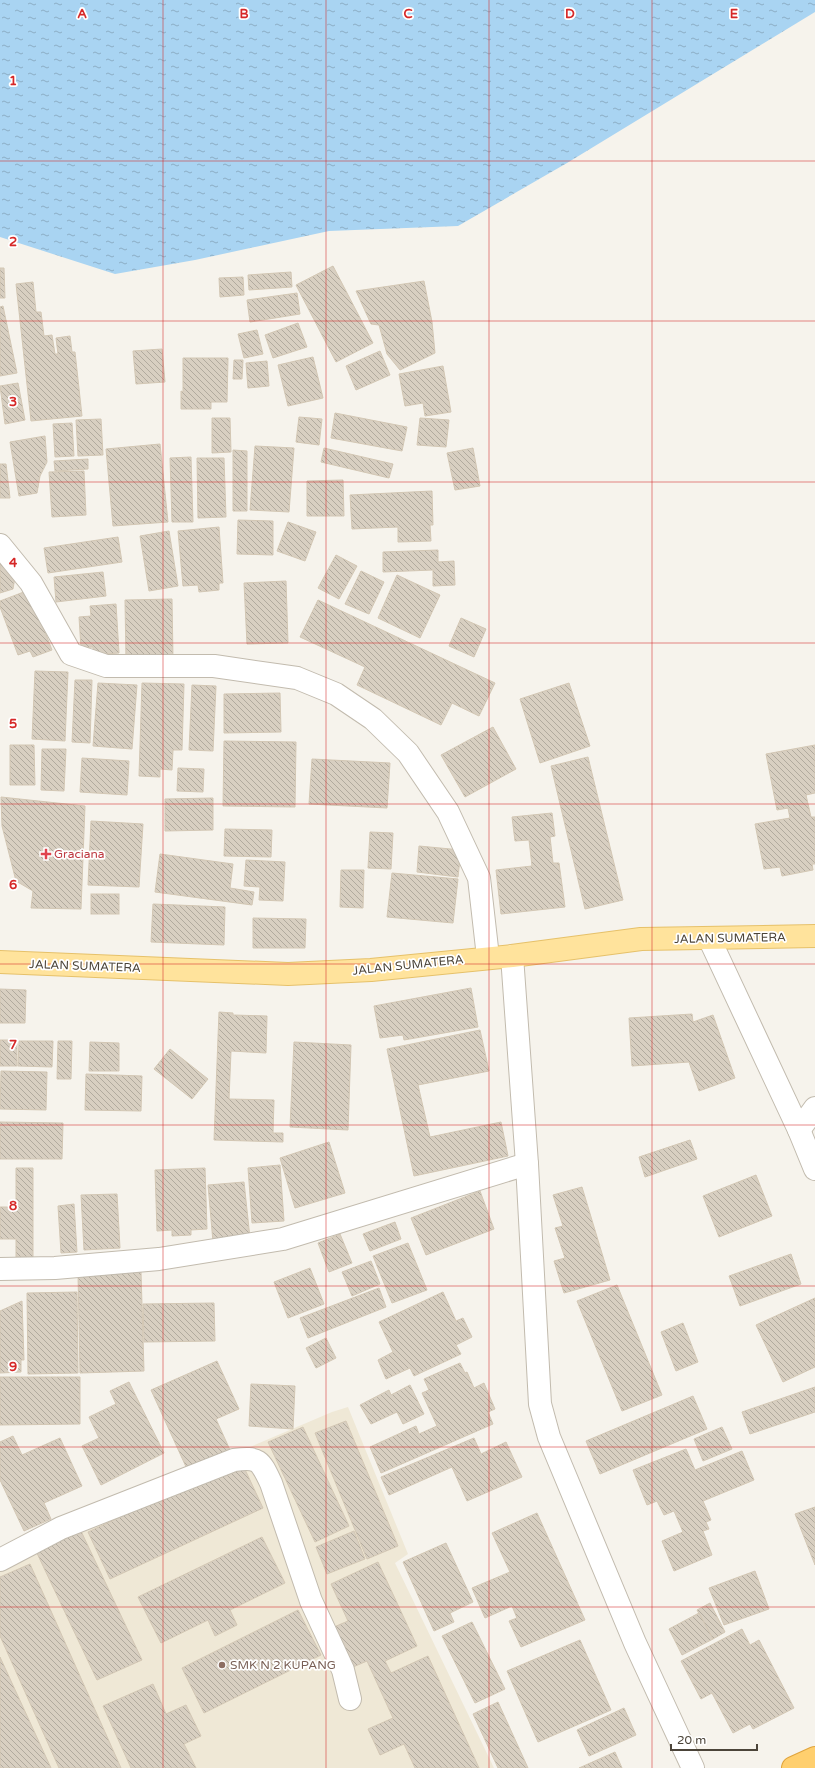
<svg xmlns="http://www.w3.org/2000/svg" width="815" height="1768" font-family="'Varela Round',sans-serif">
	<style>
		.education { fill: #efe8d6 }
		.water { fill: url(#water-ripples) }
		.building { fill: url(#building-back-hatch); stroke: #d3c7b4 }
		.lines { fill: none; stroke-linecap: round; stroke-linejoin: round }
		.street-casing { stroke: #c2bbae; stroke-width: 24 }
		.primary-casing { stroke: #e6c16a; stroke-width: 24 }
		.highway-casing { stroke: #e0a43c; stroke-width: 24 }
		.street { stroke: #fff; stroke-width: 22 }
		.primary { stroke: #ffe39c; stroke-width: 22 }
		.highway { stroke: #ffcf6e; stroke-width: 22 }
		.grid { fill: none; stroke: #d62828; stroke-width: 1; stroke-opacity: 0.55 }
		.health-dot { fill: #e0444e; stroke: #fff; stroke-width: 1.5 }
		.education-dot { fill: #8d6e63; stroke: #fff; stroke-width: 1.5 }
		.labels { text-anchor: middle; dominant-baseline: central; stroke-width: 3.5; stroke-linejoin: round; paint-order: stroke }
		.health-label { font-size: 12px; fill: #be3a42; stroke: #fff; text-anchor: start }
		.street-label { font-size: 12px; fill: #4b4439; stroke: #fff }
		.education-label { font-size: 12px; fill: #785e54; stroke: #fff; text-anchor: start }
		.grid-label { font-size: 13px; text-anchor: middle; font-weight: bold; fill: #d62828; stroke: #fff; stroke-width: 3.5; stroke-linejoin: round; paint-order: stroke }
	</style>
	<defs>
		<pattern id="water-ripples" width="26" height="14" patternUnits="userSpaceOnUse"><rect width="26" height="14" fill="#a9d4f2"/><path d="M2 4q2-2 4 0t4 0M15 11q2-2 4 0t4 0" fill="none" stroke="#8caec5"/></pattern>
		<pattern id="building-back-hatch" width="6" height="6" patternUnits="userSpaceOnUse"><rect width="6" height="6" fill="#d8cfc1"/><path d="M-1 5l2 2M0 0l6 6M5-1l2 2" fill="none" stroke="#b1aa9e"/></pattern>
	</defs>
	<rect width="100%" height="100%" fill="#f6f3ec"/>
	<path class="education" d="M 348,1407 L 408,1554 L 395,1563 L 494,1768 L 0,1768 L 0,1554 L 332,1412 Z"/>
	<path class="water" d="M 0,0 L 815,0 L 815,12 L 567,163 L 458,226 L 329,231 L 195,260 L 115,274 L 0,237 Z"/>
	<g class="building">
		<path d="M 333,266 L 373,343 L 336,362 L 296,285 Z"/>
		<path d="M 0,268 L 4,268 L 5,298 L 0,298 Z"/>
		<path d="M 291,272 L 292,287 L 249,290 L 248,275 Z"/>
		<path d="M 243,277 L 244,295 L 220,297 L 219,278 Z"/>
		<path d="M 424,281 L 432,322 L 435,353 L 400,370 L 387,354 L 379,325 L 371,324 L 356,291 Z"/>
		<path d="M 33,282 L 36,312 L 41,312 L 44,336 L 52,335 L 55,354 L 58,354 L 56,338 L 70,336 L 72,352 L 75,352 L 82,416 L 31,421 L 16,284 Z"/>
		<path d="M 297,293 L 300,314 L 250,322 L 247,300 Z"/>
		<path d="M 3,306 L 17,373 L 0,376 L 0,307 Z"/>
		<path d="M 298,323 L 307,347 L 273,358 L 265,335 Z"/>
		<path d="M 257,330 L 263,354 L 244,358 L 238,334 Z"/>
		<path d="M 162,349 L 165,382 L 136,384 L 133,351 Z"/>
		<path d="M 380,351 L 390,375 L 356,390 L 346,366 Z"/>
		<path d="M 313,357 L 323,398 L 288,406 L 278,365 Z"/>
		<path d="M 183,358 L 228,358 L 227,402 L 211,402 L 211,409 L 181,409 L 181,391 L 183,392 Z"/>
		<path d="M 234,360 L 243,360 L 242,379 L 233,379 Z"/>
		<path d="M 267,361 L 269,386 L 248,388 L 246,363 Z"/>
		<path d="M 443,366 L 451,412 L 425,416 L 423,403 L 405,406 L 399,374 Z"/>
		<path d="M 18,383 L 25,420 L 5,424 L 0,386 Z"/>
		<path d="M 335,413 L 407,427 L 402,451 L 331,438 Z"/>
		<path d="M 299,417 L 322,419 L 319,445 L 296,442 Z"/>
		<path d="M 212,418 L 230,418 L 231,452 L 212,453 Z"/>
		<path d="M 420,418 L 449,420 L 446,447 L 417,445 Z"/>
		<path d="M 101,419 L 103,455 L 78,456 L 76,420 Z"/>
		<path d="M 72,423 L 74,456 L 55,457 L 53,424 Z"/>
		<path d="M 45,436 L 47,462 L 40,476 L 37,493 L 19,496 L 10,442 Z"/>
		<path d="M 160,444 L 168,522 L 113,526 L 106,449 Z"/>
		<path d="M 255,446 L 294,448 L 289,512 L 250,510 Z"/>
		<path d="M 324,448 L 393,464 L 389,478 L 321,462 Z"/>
		<path d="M 473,448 L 480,486 L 455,490 L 447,453 Z"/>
		<path d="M 233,450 L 247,451 L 247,511 L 233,511 Z"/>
		<path d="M 191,457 L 193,522 L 172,522 L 170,458 Z"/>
		<path d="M 197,458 L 224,458 L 226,517 L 198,518 Z"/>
		<path d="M 88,459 L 88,469 L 55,471 L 54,461 Z"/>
		<path d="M 0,464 L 6,464 L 10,498 L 0,498 Z"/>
		<path d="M 84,471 L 86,515 L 52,517 L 49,472 Z"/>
		<path d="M 343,480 L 344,516 L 307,516 L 307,481 Z"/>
		<path d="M 432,491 L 433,525 L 430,525 L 431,541 L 398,542 L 398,527 L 352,529 L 350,495 Z"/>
		<path d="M 238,520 L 273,521 L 273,555 L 237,554 Z"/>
		<path d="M 288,522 L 316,532 L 305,561 L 277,551 Z"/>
		<path d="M 219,527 L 223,583 L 219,583 L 219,590 L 199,592 L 198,585 L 183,586 L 178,531 Z"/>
		<path d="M 169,531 L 178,586 L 149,591 L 140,536 Z"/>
		<path d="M 118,537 L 122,562 L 48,573 L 44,548 Z"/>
		<path d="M 438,550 L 438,562 L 454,561 L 455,585 L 433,586 L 433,570 L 383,572 L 383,552 Z"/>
		<path d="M 336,555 L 357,566 L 339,599 L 318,588 Z"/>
		<path d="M 0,563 L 15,577 L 13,589 L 0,593 Z"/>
		<path d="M 361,571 L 384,582 L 369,614 L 345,604 Z"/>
		<path d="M 103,572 L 106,596 L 56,602 L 54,577 Z"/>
		<path d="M 397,575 L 440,595 L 420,638 L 378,618 Z"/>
		<path d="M 286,581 L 288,643 L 247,644 L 244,583 Z"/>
		<path d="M 29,590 L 52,650 L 33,657 L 30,651 L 18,655 L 0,607 L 0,601 Z"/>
		<path d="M 172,599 L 173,659 L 126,660 L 125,600 Z"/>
		<path d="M 318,600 L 495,683 L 479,716 L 452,703 L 441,725 L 357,685 L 365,667 L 300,637 Z"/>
		<path d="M 116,604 L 119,653 L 93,655 L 93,647 L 81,648 L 79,617 L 91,616 L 90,606 Z"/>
		<path d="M 461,618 L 486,629 L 474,657 L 449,646 Z"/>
		<path d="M 35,671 L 68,672 L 65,741 L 32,739 Z"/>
		<path d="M 75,680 L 92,680 L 90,743 L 72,742 Z"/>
		<path d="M 98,683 L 137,685 L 132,749 L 93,746 Z"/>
		<path d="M 142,683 L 184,684 L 182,750 L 173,750 L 172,770 L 160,769 L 160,777 L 139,776 Z"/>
		<path d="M 569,683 L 590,746 L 540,763 L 520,699 Z"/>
		<path d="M 192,685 L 216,686 L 213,751 L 189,750 Z"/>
		<path d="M 280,693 L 281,732 L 224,733 L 224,694 Z"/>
		<path d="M 493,727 L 516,769 L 465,797 L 441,755 Z"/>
		<path d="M 224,741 L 296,742 L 295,807 L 223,806 Z"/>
		<path d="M 10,745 L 34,745 L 35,785 L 10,785 Z"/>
		<path d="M 815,745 L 815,793 L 806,795 L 811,817 L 815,817 L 815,864 L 812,864 L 813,870 L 782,876 L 780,867 L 764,869 L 755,824 L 790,818 L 788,808 L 777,810 L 766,754 Z"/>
		<path d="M 42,749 L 66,749 L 64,791 L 41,790 Z"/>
		<path d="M 588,757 L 623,900 L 585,909 L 551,766 Z"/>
		<path d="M 82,758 L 129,761 L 127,795 L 80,792 Z"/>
		<path d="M 312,759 L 390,763 L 387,808 L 309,804 Z"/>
		<path d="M 178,768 L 204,769 L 203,792 L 177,791 Z"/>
		<path d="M 1,797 L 85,806 L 81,909 L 31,908 L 33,891 L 16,881 L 2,826 Z"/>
		<path d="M 213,798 L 213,830 L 165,831 L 165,799 Z"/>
		<path d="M 552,813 L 555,836 L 550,837 L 553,863 L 559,863 L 565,907 L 501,914 L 496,870 L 532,866 L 529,840 L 515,841 L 512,817 Z"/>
		<path d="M 91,821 L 143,824 L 139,887 L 88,885 Z"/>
		<path d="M 225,829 L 272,830 L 271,857 L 224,856 Z"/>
		<path d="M 370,832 L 393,833 L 391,869 L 368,868 Z"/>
		<path d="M 419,846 L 461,850 L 458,877 L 417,872 Z"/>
		<path d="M 160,854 L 233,864 L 230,888 L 254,892 L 252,905 L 155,892 Z"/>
		<path d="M 246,860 L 285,862 L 283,901 L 259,900 L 260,887 L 244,886 Z"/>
		<path d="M 341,870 L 364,870 L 363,908 L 340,907 Z"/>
		<path d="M 392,873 L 458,879 L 453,923 L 387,917 Z"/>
		<rect x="91" y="894" width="28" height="20"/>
		<path d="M 153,904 L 225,907 L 224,945 L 151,942 Z"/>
		<path d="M 253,918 L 306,919 L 305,948 L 253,948 Z"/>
		<path d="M 471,988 L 478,1027 L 404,1040 L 403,1035 L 380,1038 L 374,1006 Z"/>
		<path d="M 0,989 L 26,990 L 25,1023 L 0,1023 Z"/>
		<path d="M 219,1012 L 233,1013 L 233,1015 L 267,1016 L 266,1053 L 231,1051 L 229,1099 L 274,1100 L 273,1133 L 283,1133 L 283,1142 L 214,1140 Z"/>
		<path d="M 692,1014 L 693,1022 L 713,1015 L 735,1078 L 699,1091 L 689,1062 L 632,1066 L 629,1018 Z"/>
		<path d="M 480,1030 L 489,1071 L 418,1085 L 430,1137 L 501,1122 L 508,1156 L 414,1176 L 387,1049 Z"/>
		<rect x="0" y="1040" width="17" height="26"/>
		<path d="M 19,1041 L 53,1041 L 52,1067 L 18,1066 Z"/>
		<path d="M 58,1041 L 72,1041 L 71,1079 L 57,1079 Z"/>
		<path d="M 90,1042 L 119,1043 L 119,1071 L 89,1071 Z"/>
		<path d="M 294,1042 L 351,1045 L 348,1130 L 290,1127 Z"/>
		<path d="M 170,1049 L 208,1079 L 192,1099 L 154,1069 Z"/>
		<path d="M 1,1071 L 47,1072 L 46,1110 L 0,1109 Z"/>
		<path d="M 86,1074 L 142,1076 L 141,1111 L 85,1110 Z"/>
		<path d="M 0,1122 L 63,1123 L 62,1159 L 0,1159 Z"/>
		<path d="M 690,1140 L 697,1159 L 645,1177 L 639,1157 Z"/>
		<path d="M 329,1142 L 345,1193 L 295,1208 L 280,1158 Z"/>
		<path d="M 280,1165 L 284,1221 L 252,1223 L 248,1168 Z"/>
		<path d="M 16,1168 L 33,1168 L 33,1257 L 16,1257 L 16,1239 L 0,1239 L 0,1207 L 16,1207 Z"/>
		<path d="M 205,1168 L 207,1229 L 191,1230 L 191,1235 L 172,1236 L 172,1230 L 157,1231 L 155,1170 Z"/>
		<path d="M 756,1175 L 772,1216 L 719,1237 L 703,1196 Z"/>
		<path d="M 244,1182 L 250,1238 L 213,1242 L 208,1185 Z"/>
		<path d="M 582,1187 L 610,1280 L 564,1293 L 554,1261 L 565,1258 L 555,1228 L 563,1226 L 553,1195 Z"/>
		<path d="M 480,1191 L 494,1229 L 426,1255 L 411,1218 Z"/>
		<path d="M 117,1194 L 120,1248 L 84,1250 L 81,1195 Z"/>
		<path d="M 74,1204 L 77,1252 L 61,1253 L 58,1206 Z"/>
		<path d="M 395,1222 L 401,1239 L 370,1251 L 363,1234 Z"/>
		<path d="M 340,1234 L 352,1263 L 329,1272 L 318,1243 Z"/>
		<path d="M 408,1243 L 427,1290 L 392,1303 L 373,1256 Z"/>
		<path d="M 791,1254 L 801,1284 L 740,1306 L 729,1276 Z"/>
		<path d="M 371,1261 L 380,1284 L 352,1296 L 342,1272 Z"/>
		<path d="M 310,1268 L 324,1304 L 288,1318 L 274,1282 Z"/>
		<path d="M 141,1272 L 144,1371 L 80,1373 L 78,1274 Z"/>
		<path d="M 617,1285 L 662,1395 L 622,1411 L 577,1301 Z"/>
		<path d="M 379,1288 L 386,1307 L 308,1338 L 300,1318 Z"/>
		<path d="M 77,1292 L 78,1373 L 28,1374 L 27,1293 Z"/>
		<path d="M 443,1292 L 456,1321 L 463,1318 L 472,1337 L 456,1345 L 461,1354 L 414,1376 L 410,1368 L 386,1379 L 378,1360 L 393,1352 L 379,1322 Z"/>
		<path d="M 815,1298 L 815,1367 L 783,1382 L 756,1325 Z"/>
		<path d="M 22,1301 L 24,1360 L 21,1360 L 21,1372 L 0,1373 L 0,1311 Z"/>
		<path d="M 214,1303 L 215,1341 L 144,1342 L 143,1304 Z"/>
		<path d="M 683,1323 L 698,1362 L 676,1371 L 661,1332 Z"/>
		<path d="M 326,1338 L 336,1358 L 316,1368 L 306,1348 Z"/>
		<path d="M 217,1361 L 239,1409 L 216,1419 L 230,1450 L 187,1469 L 151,1390 Z"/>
		<path d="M 460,1363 L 465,1373 L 467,1372 L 474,1388 L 484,1383 L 495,1409 L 488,1412 L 493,1424 L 381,1473 L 370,1447 L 416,1426 L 419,1434 L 437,1426 L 422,1393 L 429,1390 L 424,1379 Z"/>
		<path d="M 0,1377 L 80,1377 L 80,1424 L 0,1425 Z"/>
		<path d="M 129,1382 L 164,1453 L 101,1485 L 82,1446 L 99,1438 L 89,1417 L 116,1404 L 110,1391 Z"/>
		<path d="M 251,1384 L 295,1386 L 293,1429 L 249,1426 Z"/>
		<path d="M 410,1385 L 424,1414 L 403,1424 L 397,1412 L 371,1424 L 360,1405 L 389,1390 L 391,1395 Z"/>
		<path d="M 815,1387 L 815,1412 L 750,1434 L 742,1412 Z"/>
		<path d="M 693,1396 L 707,1429 L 600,1474 L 586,1441 Z"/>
		<path d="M 346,1421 L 398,1546 L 367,1559 L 315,1433 Z"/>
		<path d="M 303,1427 L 349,1526 L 315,1542 L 268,1442 Z"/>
		<path d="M 722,1427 L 732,1449 L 703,1461 L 694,1439 Z"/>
		<path d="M 13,1436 L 22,1455 L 60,1438 L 82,1486 L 44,1503 L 51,1519 L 24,1531 L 0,1480 L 0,1442 Z"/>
		<path d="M 474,1438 L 481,1454 L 506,1442 L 522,1477 L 467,1501 L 452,1467 L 389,1495 L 381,1477 Z"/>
		<path d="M 686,1449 L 695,1470 L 742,1451 L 754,1480 L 703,1501 L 711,1520 L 706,1522 L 709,1529 L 703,1531 L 712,1555 L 674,1571 L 662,1541 L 683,1532 L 674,1511 L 664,1515 L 657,1501 L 647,1505 L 633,1470 Z"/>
		<path d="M 241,1461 L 263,1508 L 110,1579 L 88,1532 Z"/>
		<path d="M 815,1507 L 815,1565 L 795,1514 Z"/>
		<path d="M 537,1513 L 585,1620 L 521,1647 L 509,1621 L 517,1618 L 512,1606 L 485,1618 L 472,1588 L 510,1572 L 492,1533 Z"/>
		<path d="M 80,1529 L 142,1660 L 97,1680 L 35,1549 Z"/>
		<path d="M 354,1531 L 365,1559 L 327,1574 L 316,1547 Z"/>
		<path d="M 262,1537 L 285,1583 L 230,1610 L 237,1625 L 215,1636 L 208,1620 L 161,1643 L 138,1597 Z"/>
		<path d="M 446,1543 L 473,1602 L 450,1613 L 454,1622 L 434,1631 L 403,1562 Z"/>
		<path d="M 378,1562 L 417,1646 L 385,1661 L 391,1673 L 428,1656 L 479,1768 L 415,1768 L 404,1744 L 380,1755 L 368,1729 L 393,1718 L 367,1661 L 353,1667 L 334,1627 L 348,1621 L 331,1584 Z"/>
		<path d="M 30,1564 L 121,1768 L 59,1768 L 0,1636 L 0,1577 Z"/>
		<path d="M 755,1571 L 769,1609 L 724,1625 L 709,1588 Z"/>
		<path d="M 710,1603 L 725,1632 L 713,1639 L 697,1610 Z"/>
		<path d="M 298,1610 L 321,1655 L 204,1713 L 182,1668 Z"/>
		<path d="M 699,1613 L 713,1639 L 682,1655 L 669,1629 Z"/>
		<path d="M 472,1622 L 505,1689 L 475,1703 L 442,1636 Z"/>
		<path d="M 742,1629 L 750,1645 L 759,1640 L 794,1708 L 753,1729 L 750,1724 L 733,1733 L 712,1693 L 701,1699 L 681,1661 Z"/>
		<path d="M 580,1640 L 611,1710 L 538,1742 L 507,1671 Z"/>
		<path d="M 0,1657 L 51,1768 L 0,1768 Z"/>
		<path d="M 153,1684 L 166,1714 L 186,1705 L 201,1736 L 184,1744 L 196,1768 L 131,1768 L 103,1706 Z"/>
		<path d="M 498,1702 L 528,1768 L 498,1768 L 473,1714 Z"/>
		<path d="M 624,1708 L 636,1735 L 589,1756 L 577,1730 Z"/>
		<path d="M 615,1752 L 622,1768 L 579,1768 Z"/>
	</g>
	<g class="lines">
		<defs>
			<g id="street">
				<path d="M 0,545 L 31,583 L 71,654 L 106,666 L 214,666 L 297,678 L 336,694 L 373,719 L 408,753 L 448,812 L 479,878 L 488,957"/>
				<path d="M 709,938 L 799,1130 L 815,1169"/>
				<path d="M 512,956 L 527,1164 L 540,1404 L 549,1437 L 635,1643 L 693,1768"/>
				<path d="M 799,1130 L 815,1108"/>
				<path d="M 0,1269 L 55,1268 L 159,1259 L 283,1239 L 527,1164"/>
				<path d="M 0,1560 L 61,1528 L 234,1460 C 259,1457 260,1460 271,1483 L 311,1601 L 343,1670 L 350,1699"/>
			</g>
			<path id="primary" d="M 0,962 L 288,974 L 371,970 L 512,956 L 641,939 L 815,936"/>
			<path id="highway" d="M 793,1768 L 815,1758"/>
		</defs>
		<use href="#street" class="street-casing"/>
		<use href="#primary" class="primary-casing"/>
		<use href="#highway" class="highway-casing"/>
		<use href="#street" class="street"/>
		<use href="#primary" class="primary"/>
		<use href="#highway" class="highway"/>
	</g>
	<path class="grid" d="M 163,0 L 163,1768M 326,0 L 326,1768M 489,0 L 489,1768M 652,0 L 652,1768M 0,161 L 815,161M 0,321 L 815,321M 0,482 L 815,482M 0,643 L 815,643M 0,804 L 815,804M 0,964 L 815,964M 0,1125 L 815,1125M 0,1286 L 815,1286M 0,1447 L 815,1447M 0,1607 L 815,1607"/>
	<path class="health-dot" d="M44 848h4v4h4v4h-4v4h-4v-4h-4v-4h4z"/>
	<circle class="education-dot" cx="222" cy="1665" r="4"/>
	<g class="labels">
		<g class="health-label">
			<text x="54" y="854">Graciana</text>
		</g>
		<g class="street-label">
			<text transform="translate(730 938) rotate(-1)">JALAN SUMATERA</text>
			<text transform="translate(408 965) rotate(-6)">JALAN SUMATERA</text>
			<text transform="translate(85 966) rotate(2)">JALAN SUMATERA</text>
		</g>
		<g class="education-label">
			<text x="230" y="1665">SMK N 2 KUPANG</text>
		</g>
	</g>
	<g class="grid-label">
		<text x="82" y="18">A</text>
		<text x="244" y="18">B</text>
		<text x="408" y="18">C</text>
		<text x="570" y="18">D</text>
		<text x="734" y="18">E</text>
		<text x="13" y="85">1</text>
		<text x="13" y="246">2</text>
		<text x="13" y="406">3</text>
		<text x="13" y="567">4</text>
		<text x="13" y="728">5</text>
		<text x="13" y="889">6</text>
		<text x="13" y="1049">7</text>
		<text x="13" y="1210">8</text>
		<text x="13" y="1371">9</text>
	</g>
	<path d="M671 1744v6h86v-6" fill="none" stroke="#4b4439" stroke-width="2"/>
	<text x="677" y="1744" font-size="12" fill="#4b4439" stroke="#ffffff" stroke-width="3" paint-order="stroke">20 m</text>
</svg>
